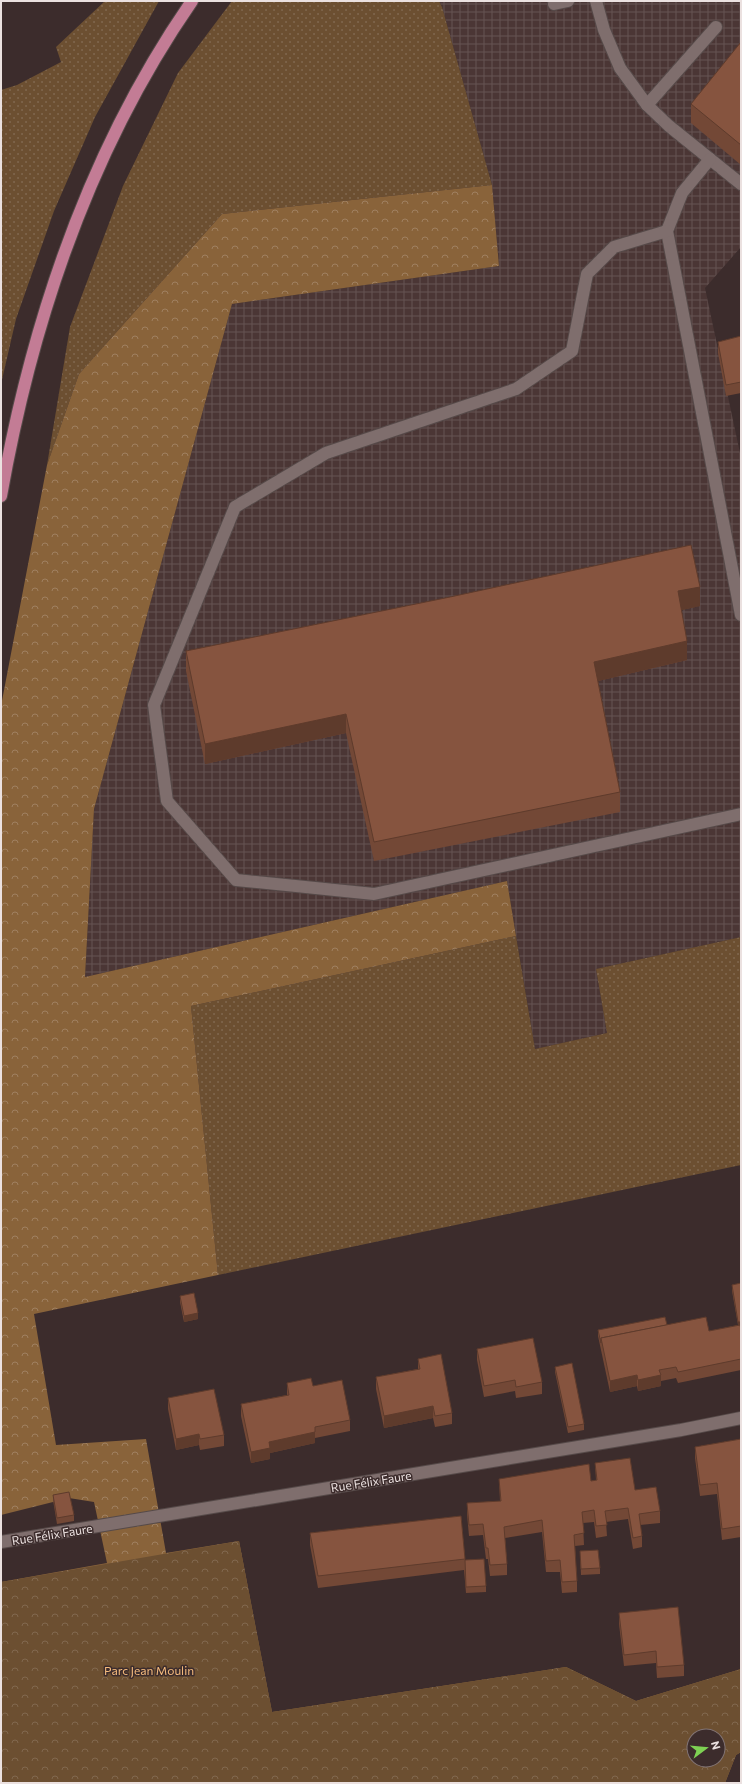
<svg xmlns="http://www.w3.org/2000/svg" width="742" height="1784" font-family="Commissioner,sans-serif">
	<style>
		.industrial { fill: url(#industrial-grid) }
		.grass { fill: url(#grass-dots) }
		.forest { fill: url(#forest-crowns); fill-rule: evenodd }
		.park { fill: url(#park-crowns); fill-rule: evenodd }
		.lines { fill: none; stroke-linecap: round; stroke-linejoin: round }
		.minor-casing { stroke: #564a49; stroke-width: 14 }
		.highway-casing { stroke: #564a49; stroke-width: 14 }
		.minor { stroke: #7f6e6d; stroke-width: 12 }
		.highway { stroke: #c37c95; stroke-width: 12 }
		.wall { fill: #734836 }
		.shaded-wall { fill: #5e3b2c }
		.building { fill: #86543f; stroke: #5e3b2c }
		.labels { text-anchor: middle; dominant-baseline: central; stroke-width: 3; stroke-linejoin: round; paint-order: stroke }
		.street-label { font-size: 12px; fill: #ebe1e0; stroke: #3c2c2c }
		.park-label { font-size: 12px; fill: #f7bc7e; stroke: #3c2c2c }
	</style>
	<defs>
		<pattern id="industrial-grid" width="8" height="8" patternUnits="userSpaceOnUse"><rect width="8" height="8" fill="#4b3635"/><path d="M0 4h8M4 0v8" fill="none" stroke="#655352"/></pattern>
		<pattern id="grass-dots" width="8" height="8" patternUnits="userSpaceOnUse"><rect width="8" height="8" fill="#6c4f31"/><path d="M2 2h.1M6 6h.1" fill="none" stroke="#81684f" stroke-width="1.8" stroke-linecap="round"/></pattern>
		<pattern id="forest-crowns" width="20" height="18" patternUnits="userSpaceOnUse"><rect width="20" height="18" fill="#89633a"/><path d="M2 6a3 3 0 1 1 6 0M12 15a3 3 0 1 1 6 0" fill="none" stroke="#9f8060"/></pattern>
		<pattern id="park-crowns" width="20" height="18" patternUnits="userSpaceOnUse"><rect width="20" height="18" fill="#6c4f31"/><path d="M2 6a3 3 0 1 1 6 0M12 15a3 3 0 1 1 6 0" fill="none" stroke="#81684f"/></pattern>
	</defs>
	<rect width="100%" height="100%" fill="#3c2c2c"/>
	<path class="industrial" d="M 439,1 L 741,1 L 741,247 L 705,288 L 741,458 L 741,937 L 596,969 L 607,1033 L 535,1049 L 507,881 L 85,977 L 94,809 L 232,304 L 499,266 L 492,185 L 442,7 Z"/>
	<g class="grass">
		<path d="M 105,1 L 159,1 L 95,117 L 54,211 L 16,319 L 1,384 L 1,90 L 17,85 L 61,62 L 56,47 Z"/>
		<path d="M 232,1 L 439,1 L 442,7 L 492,185 L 222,214 L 79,374 L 47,465 L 70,327 L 123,186 L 178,73 Z"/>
		<path d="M 516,936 L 535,1049 L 607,1033 L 596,969 L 741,937 L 741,1165 L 218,1275 L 191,1006 Z"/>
	</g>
	<path class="forest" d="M 492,185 L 499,266 L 232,304 L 94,809 L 85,977 L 507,881 L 516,936 L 191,1006 L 218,1275 L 34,1314 L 56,1445 L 146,1439 L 166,1553 L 239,1541 L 272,1712 L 566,1667 L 636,1701 L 741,1669 L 741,1752 L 736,1755 L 725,1783 L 1,1783 L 1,1582 L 107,1563 L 94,1502 L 69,1498 L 1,1515 L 1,706 L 47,465 L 79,374 L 222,214 ZM 694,1736 L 718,1736 L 718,1760 L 694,1760 Z"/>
	<path class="park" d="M 239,1541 L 272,1712 L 566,1667 L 636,1701 L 741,1669 L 741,1752 L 736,1755 L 725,1783 L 1,1783 L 1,1582 ZM 694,1736 L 718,1736 L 718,1760 L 694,1760 Z"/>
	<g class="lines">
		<defs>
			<g id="minor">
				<path d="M 596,1 L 604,30 L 620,68 L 647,105 L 669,126 L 741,184"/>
				<path d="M 554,4 L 568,1"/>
				<path d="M 647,105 L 716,27"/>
				<path d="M 710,159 L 682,193 L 667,231 L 741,615"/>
				<path d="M 667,231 L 614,247 L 587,274 L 572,351 L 516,389 L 326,453 L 235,507 L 154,705 L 167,801 L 236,880 L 374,894 L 741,814"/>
				<path d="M 1,1542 L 681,1430 L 741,1418"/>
			</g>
			<path id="highway" d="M 1,496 C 32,321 90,148 192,1"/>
		</defs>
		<use href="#minor" class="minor-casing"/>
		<use href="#highway" class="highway-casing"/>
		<use href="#minor" class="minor"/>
		<use href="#highway" class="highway"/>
	</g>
	<g class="wall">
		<path d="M 741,42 L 741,165 L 691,123 L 691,104 Z"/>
		<path d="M 741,336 L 741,393 L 726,396 L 718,353 L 718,342 Z"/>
		<path d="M 700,606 L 681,610 L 687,660 L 598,681 L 620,792 L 620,812 L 374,861 L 346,733 L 205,764 L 186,671 L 186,651 Z"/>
		<path d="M 741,1283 L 741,1370 L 678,1383 L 676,1378 L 661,1381 L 661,1386 L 638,1391 L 637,1386 L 610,1392 L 598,1336 L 598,1330 L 667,1325 L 709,1331 L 738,1325 L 732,1291 L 732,1285 Z"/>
		<path d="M 180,1296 L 198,1319 L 184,1322 L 180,1302 Z"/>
		<path d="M 477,1349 L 542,1382 L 542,1394 L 516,1398 L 515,1391 L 484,1397 L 477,1360 Z"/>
		<path d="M 418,1359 L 452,1413 L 452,1424 L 435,1427 L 433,1418 L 384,1428 L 376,1389 L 376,1377 L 418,1369 Z"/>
		<path d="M 555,1367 L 584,1424 L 584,1430 L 568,1433 L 555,1372 Z"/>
		<path d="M 287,1383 L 313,1386 L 350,1420 L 350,1431 L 315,1438 L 315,1443 L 270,1453 L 270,1459 L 251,1463 L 241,1416 L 241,1404 L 287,1395 Z"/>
		<path d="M 168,1398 L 224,1435 L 224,1446 L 200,1450 L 199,1445 L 176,1450 L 168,1409 Z"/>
		<path d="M 741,1439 L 741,1537 L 722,1540 L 717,1494 L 700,1496 L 695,1458 L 695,1447 Z"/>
		<path d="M 595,1463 L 635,1490 L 660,1511 L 660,1523 L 640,1525 L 642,1536 L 642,1547 L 633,1549 L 628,1519 L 606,1522 L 607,1536 L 596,1538 L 594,1522 L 583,1523 L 584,1545 L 575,1546 L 577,1581 L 577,1592 L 562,1593 L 560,1572 L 546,1572 L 542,1532 L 505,1538 L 507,1564 L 507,1575 L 490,1576 L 488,1559 L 486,1559 L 483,1535 L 469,1536 L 467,1514 L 467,1503 L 500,1501 L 499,1479 L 591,1481 L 596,1480 Z"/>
		<path d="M 53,1495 L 74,1515 L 74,1521 L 57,1524 L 53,1500 Z"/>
		<path d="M 461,1516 L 465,1560 L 486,1586 L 486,1592 L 466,1593 L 464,1570 L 318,1588 L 310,1545 L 310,1533 Z"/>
		<path d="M 580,1551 L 600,1568 L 600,1574 L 581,1575 Z"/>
		<path d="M 619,1613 L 684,1665 L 684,1676 L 657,1678 L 656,1663 L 624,1666 L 619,1624 Z"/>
	</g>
	<g class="shaded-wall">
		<path d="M 700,587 L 700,606 L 678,611 L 678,591 Z"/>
		<path d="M 687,641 L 687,660 L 594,682 L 594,662 Z"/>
		<path d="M 346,714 L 346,733 L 205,764 L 205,744 Z"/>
		<path d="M 198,1313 L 198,1319 L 184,1322 L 184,1316 Z"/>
		<rect x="738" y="1322" width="3" height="6"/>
		<path d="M 637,1375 L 637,1386 L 610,1392 L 610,1381 Z"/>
		<path d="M 661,1375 L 661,1386 L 638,1391 L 638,1380 Z"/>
		<path d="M 433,1406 L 433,1418 L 384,1428 L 384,1416 Z"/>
		<path d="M 315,1432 L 315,1443 L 270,1453 L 270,1459 L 251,1463 L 251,1452 L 269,1442 Z"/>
		<path d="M 199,1434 L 199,1445 L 176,1450 L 176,1439 Z"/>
	</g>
	<g class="building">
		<path d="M 741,42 L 741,145 L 691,104 Z"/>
		<path d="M 741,336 L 741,382 L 726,385 L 718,342 Z"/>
		<path d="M 691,545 L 700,587 L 678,591 L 687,641 L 594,662 L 620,792 L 374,842 L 346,714 L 205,744 L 186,651 L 450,597 Z"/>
		<path d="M 741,1283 L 741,1322 L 738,1322 L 732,1285 Z"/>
		<path d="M 194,1293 L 198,1313 L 184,1316 L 180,1296 Z"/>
		<path d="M 665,1317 L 667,1325 L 601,1338 L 601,1343 L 598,1330 Z"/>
		<path d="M 706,1317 L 709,1331 L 740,1325 L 741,1330 L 741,1359 L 678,1372 L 676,1367 L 659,1370 L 661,1375 L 638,1380 L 637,1375 L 610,1381 L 601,1338 Z"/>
		<path d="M 533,1338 L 542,1382 L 516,1387 L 515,1380 L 484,1386 L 477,1349 Z"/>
		<path d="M 441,1354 L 452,1413 L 435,1416 L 433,1406 L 384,1416 L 376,1377 L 420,1369 L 418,1359 Z"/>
		<path d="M 572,1363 L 584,1424 L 568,1427 L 555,1367 Z"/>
		<path d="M 311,1378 L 313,1386 L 342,1380 L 350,1420 L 315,1427 L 315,1432 L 269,1442 L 270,1448 L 251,1452 L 241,1404 L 289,1395 L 287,1383 Z"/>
		<path d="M 214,1389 L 224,1435 L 200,1439 L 199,1434 L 176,1439 L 168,1398 Z"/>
		<path d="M 741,1439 L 741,1526 L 722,1529 L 717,1483 L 700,1485 L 695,1447 Z"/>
		<path d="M 630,1458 L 635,1490 L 656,1487 L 660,1511 L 639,1514 L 642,1536 L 633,1538 L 628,1508 L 605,1511 L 607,1525 L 596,1526 L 594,1510 L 582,1512 L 584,1533 L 574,1535 L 577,1581 L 562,1582 L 560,1560 L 546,1561 L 542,1520 L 504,1527 L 507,1564 L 490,1565 L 488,1548 L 486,1548 L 483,1524 L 469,1525 L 467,1503 L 501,1501 L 499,1479 L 589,1464 L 591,1481 L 597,1480 L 595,1463 Z"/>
		<path d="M 69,1492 L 74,1515 L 57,1518 L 53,1495 Z"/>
		<path d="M 461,1516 L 465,1559 L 318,1576 L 310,1533 Z"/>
		<path d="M 598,1550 L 600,1568 L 581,1569 L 580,1551 Z"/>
		<path d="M 484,1559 L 486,1586 L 466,1587 L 465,1560 Z"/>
		<path d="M 678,1607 L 684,1665 L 657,1667 L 656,1651 L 624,1655 L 619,1613 Z"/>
	</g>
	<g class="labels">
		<g class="street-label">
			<text transform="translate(371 1481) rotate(-9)">Rue Félix Faure</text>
			<text transform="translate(52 1534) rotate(-9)">Rue Félix Faure</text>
		</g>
		<g class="park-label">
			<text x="149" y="1670">Parc Jean Moulin</text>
		</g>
	</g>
	<rect width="742" height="1784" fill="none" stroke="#ebe1e0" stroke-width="4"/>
	<g transform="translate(706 1748) rotate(74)"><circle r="19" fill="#3c2c2c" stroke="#827474"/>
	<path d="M0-3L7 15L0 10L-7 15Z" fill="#7ed153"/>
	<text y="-6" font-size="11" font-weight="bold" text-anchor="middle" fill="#ebe1e0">N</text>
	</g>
</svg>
